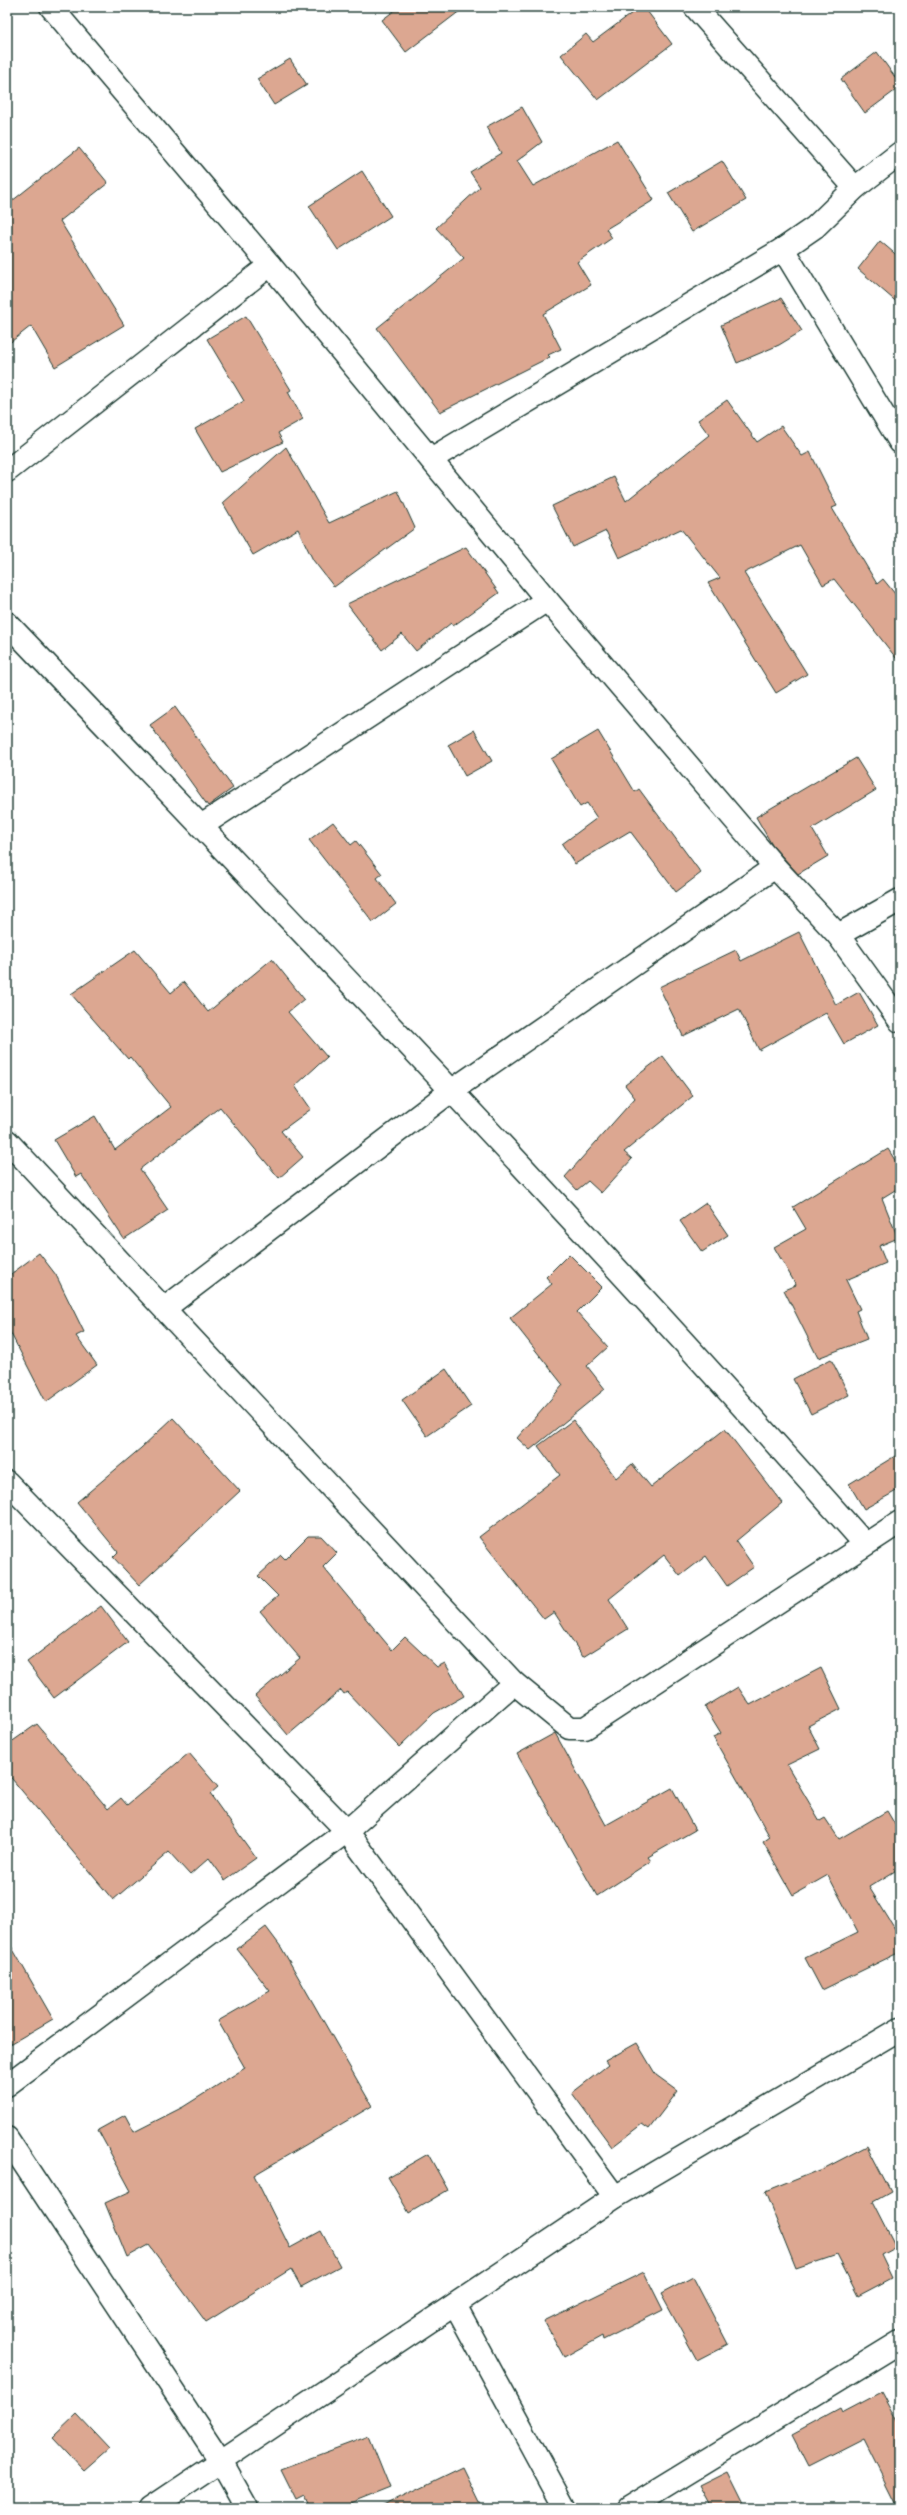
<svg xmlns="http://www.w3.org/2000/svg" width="907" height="2515" font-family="Delius,sans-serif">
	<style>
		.building { fill: #dca791; stroke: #1f3d34 }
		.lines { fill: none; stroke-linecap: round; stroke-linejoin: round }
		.street-casing { stroke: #1f3d34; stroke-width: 25 }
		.street { stroke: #fff; stroke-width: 22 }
	</style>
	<rect width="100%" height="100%" fill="#fff"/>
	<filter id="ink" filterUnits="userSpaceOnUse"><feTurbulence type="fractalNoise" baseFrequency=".025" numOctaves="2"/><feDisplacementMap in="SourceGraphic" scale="8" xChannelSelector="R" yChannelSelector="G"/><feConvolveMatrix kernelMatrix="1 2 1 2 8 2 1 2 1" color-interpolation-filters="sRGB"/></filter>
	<g filter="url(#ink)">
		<g class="building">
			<path d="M 399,7 L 465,7 L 406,52 L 382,20 Z"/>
			<path d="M 640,7 L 644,7 L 672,44 L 598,100 L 561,55 L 586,34 L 593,42 Z"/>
			<path d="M 877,52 L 900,84 L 900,87 L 865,113 L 841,79 Z"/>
			<path d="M 290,59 L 307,85 L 274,105 L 257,79 Z"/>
			<path d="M 522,107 L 542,142 L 517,161 L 533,186 L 617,140 L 654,200 L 606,229 L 612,238 L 577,262 L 591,285 L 543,314 L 561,349 L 548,355 L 550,357 L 440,412 L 377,328 L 464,258 L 436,228 L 480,187 L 470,172 L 501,153 L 486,127 Z"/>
			<path d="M 79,148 L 108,183 L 60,221 L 124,325 L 55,367 L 31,326 L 7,345 L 7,205 Z"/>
			<path d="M 722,161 L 746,200 L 692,232 L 668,193 Z"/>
			<path d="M 362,171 L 391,216 L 338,250 L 309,206 Z"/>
			<path d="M 880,241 L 900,258 L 900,305 L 858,269 Z"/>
			<path d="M 781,298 L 802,331 L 779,345 L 737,363 L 721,325 Z"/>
			<path d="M 246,316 L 291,390 L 288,392 L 303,419 L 278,433 L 283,442 L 220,472 L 195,429 L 244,401 L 207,339 Z"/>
			<path d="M 727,400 L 757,442 L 781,426 L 802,456 L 810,452 L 837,506 L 832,508 L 877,584 L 883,579 L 900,600 L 900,663 L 834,579 L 823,585 L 800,545 L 744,573 L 807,674 L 776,693 L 708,583 L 720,578 L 681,529 L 619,558 L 606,531 L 573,547 L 552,506 L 614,477 L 626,501 L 709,435 L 698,420 Z"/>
			<path d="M 286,447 L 329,523 L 398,491 L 415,528 L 334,587 L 313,560 L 298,529 L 253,555 L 223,503 Z"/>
			<path d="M 466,547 L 499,593 L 453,626 L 451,623 L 416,651 L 402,634 L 382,650 L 347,604 Z"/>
			<path d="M 175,707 L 233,788 L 208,806 L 150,725 Z"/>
			<path d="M 474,730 L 492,761 L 465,776 L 448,745 Z"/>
			<path d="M 598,731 L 635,792 L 639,789 L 701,873 L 676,892 L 630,831 L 575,864 L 562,844 L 597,818 L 587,803 L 580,807 L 551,759 Z"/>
			<path d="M 856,758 L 876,790 L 812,829 L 828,856 L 798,874 L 772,845 L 756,817 Z"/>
			<path d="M 333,822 L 351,845 L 356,841 L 382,874 L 377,878 L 396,904 L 373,922 L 309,840 Z"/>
			<path d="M 799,932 L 836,1005 L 859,992 L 878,1025 L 844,1044 L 826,1013 L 759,1050 L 739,1009 L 683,1036 L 659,987 L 736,950 L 741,961 Z"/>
			<path d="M 135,950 L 171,993 L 184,982 L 208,1012 L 272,959 L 304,999 L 288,1012 L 327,1057 L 295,1086 L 311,1109 L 281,1131 L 303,1157 L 279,1178 L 220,1107 L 140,1169 L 168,1210 L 124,1239 L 81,1174 L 76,1177 L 54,1140 L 95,1116 L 115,1150 L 171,1107 L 130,1057 L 128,1059 L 71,994 Z"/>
			<path d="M 663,1056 L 693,1096 L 624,1152 L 632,1159 L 601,1193 L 588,1181 L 577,1190 L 565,1177 L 635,1098 L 625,1085 Z"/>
			<path d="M 888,1149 L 900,1168 L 900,1187 L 882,1198 L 898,1238 L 879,1246 L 886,1263 L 846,1280 L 860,1309 L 856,1311 L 867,1339 L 818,1358 L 784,1290 L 796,1285 L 774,1247 L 806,1229 L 793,1207 Z"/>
			<path d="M 706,1203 L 728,1235 L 702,1252 L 680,1221 Z"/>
			<path d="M 39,1253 L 56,1275 L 84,1332 L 76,1336 L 97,1365 L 46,1402 L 7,1326 L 7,1277 Z"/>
			<path d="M 569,1254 L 602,1287 L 577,1312 L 608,1347 L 587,1366 L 605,1389 L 530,1450 L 517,1438 L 563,1385 L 510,1318 L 552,1284 L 546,1277 Z"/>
			<path d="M 831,1359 L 849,1395 L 811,1414 L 793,1379 Z"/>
			<path d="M 446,1369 L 471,1406 L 427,1436 L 402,1400 Z"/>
			<path d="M 173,1418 L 240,1491 L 139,1585 L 113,1557 L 118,1552 L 77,1502 L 141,1448 Z"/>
			<path d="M 573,1420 L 616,1478 L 632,1464 L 651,1487 L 725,1429 L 782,1503 L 736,1541 L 754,1567 L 727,1586 L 706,1556 L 680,1576 L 664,1555 L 609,1599 L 628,1629 L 583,1657 L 554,1612 L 544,1619 L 479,1537 L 560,1475 L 538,1446 Z"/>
			<path d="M 900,1453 L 900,1489 L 864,1509 L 849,1484 Z"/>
			<path d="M 308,1536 L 321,1536 L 337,1553 L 323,1567 L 392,1650 L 405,1637 L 437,1667 L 445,1663 L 464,1696 L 434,1713 L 399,1747 L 347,1692 L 344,1694 L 341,1690 L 288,1735 L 255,1696 L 300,1658 L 260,1611 L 278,1596 L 258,1576 L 281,1555 L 285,1559 Z"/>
			<path d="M 101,1606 L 128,1642 L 54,1698 L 27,1662 Z"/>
			<path d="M 821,1668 L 841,1709 L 808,1726 L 820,1749 L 787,1765 L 820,1821 L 825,1818 L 839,1839 L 887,1811 L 900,1833 L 900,1868 L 869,1887 L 900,1937 L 900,1952 L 822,1990 L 805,1958 L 858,1932 L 828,1875 L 793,1895 L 763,1842 L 770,1837 L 713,1737 L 721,1733 L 705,1707 L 738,1687 L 750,1705 Z"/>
			<path d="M 37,1724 L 108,1809 L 121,1798 L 127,1805 L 189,1753 L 218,1787 L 210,1794 L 256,1858 L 225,1880 L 209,1858 L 190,1875 L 169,1852 L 113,1900 L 7,1773 L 7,1745 Z"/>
			<path d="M 555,1733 L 606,1825 L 672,1788 L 695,1830 L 648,1857 L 651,1861 L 597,1896 L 517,1754 Z"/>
			<path d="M 266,1927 L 281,1947 L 372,2106 L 254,2175 L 290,2248 L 321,2231 L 340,2266 L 301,2287 L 291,2269 L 206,2322 L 149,2245 L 127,2257 L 105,2203 L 131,2191 L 98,2130 L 125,2115 L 134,2132 L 183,2107 L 245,2068 L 218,2021 L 270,1991 L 237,1949 Z"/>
			<path d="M 7,1939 L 53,2019 L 7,2046 Z"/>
			<path d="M 637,2043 L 656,2075 L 678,2091 L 649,2129 L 642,2124 L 612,2147 L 572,2093 L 608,2065 L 605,2061 Z"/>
			<path d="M 867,2146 L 891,2192 L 873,2202 L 896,2247 L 881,2255 L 892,2278 L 858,2296 L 837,2255 L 796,2269 L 765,2192 L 825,2168 Z"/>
			<path d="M 428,2154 L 448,2190 L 409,2213 L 388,2177 Z"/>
			<path d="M 644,2272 L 663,2310 L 603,2340 L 602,2336 L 564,2357 L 544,2321 Z"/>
			<path d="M 693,2277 L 728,2344 L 697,2360 L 661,2294 Z"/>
			<path d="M 882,2392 L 900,2426 L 900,2508 L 898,2508 L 863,2438 L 808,2466 L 792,2435 L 840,2409 L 842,2413 Z"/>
			<path d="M 77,2414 L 109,2448 L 84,2470 L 53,2437 Z"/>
			<path d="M 369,2436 L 390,2488 L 340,2508 L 310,2508 L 304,2495 L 296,2499 L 281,2469 Z"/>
			<path d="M 463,2467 L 483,2508 L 378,2508 Z"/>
			<path d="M 728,2472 L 746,2508 L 712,2508 L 700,2486 Z"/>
		</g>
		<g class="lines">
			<defs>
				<g id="street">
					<path d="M 51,7 L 270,265 L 547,600 L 775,867 L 838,935 L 900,1021"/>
					<path d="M 695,7 L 855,188"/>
					<path d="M 783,249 L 900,442"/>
					<path d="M 431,459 L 783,249 L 815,227 L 855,188 L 900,153"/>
					<path d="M 7,471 L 270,265"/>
					<path d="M 7,623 C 297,926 587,1229 864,1543"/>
					<path d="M 201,826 L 547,600"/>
					<path d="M 838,935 L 900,900"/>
					<path d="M 7,1141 L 514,1683 L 569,1728 L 585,1728 L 900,1522"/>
					<path d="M 165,1308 L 451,1091 L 775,867"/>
					<path d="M 7,1482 L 347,1831 L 615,2197"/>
					<path d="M 7,2085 L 347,1831 L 514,1683"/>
					<path d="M 7,2138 L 220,2460 L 247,2508"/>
					<path d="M 455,2305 L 565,2508"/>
					<path d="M 151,2508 L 615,2197 L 900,2029"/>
					<path d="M 629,2508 L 900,2342"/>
				</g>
			</defs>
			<use href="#street" class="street-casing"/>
			<use href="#street" class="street"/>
		</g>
	</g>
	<rect width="907" height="2515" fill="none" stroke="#fff" stroke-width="24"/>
	<rect x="12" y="12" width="883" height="2491" fill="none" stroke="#1f3d34" stroke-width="1.5" filter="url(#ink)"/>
</svg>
